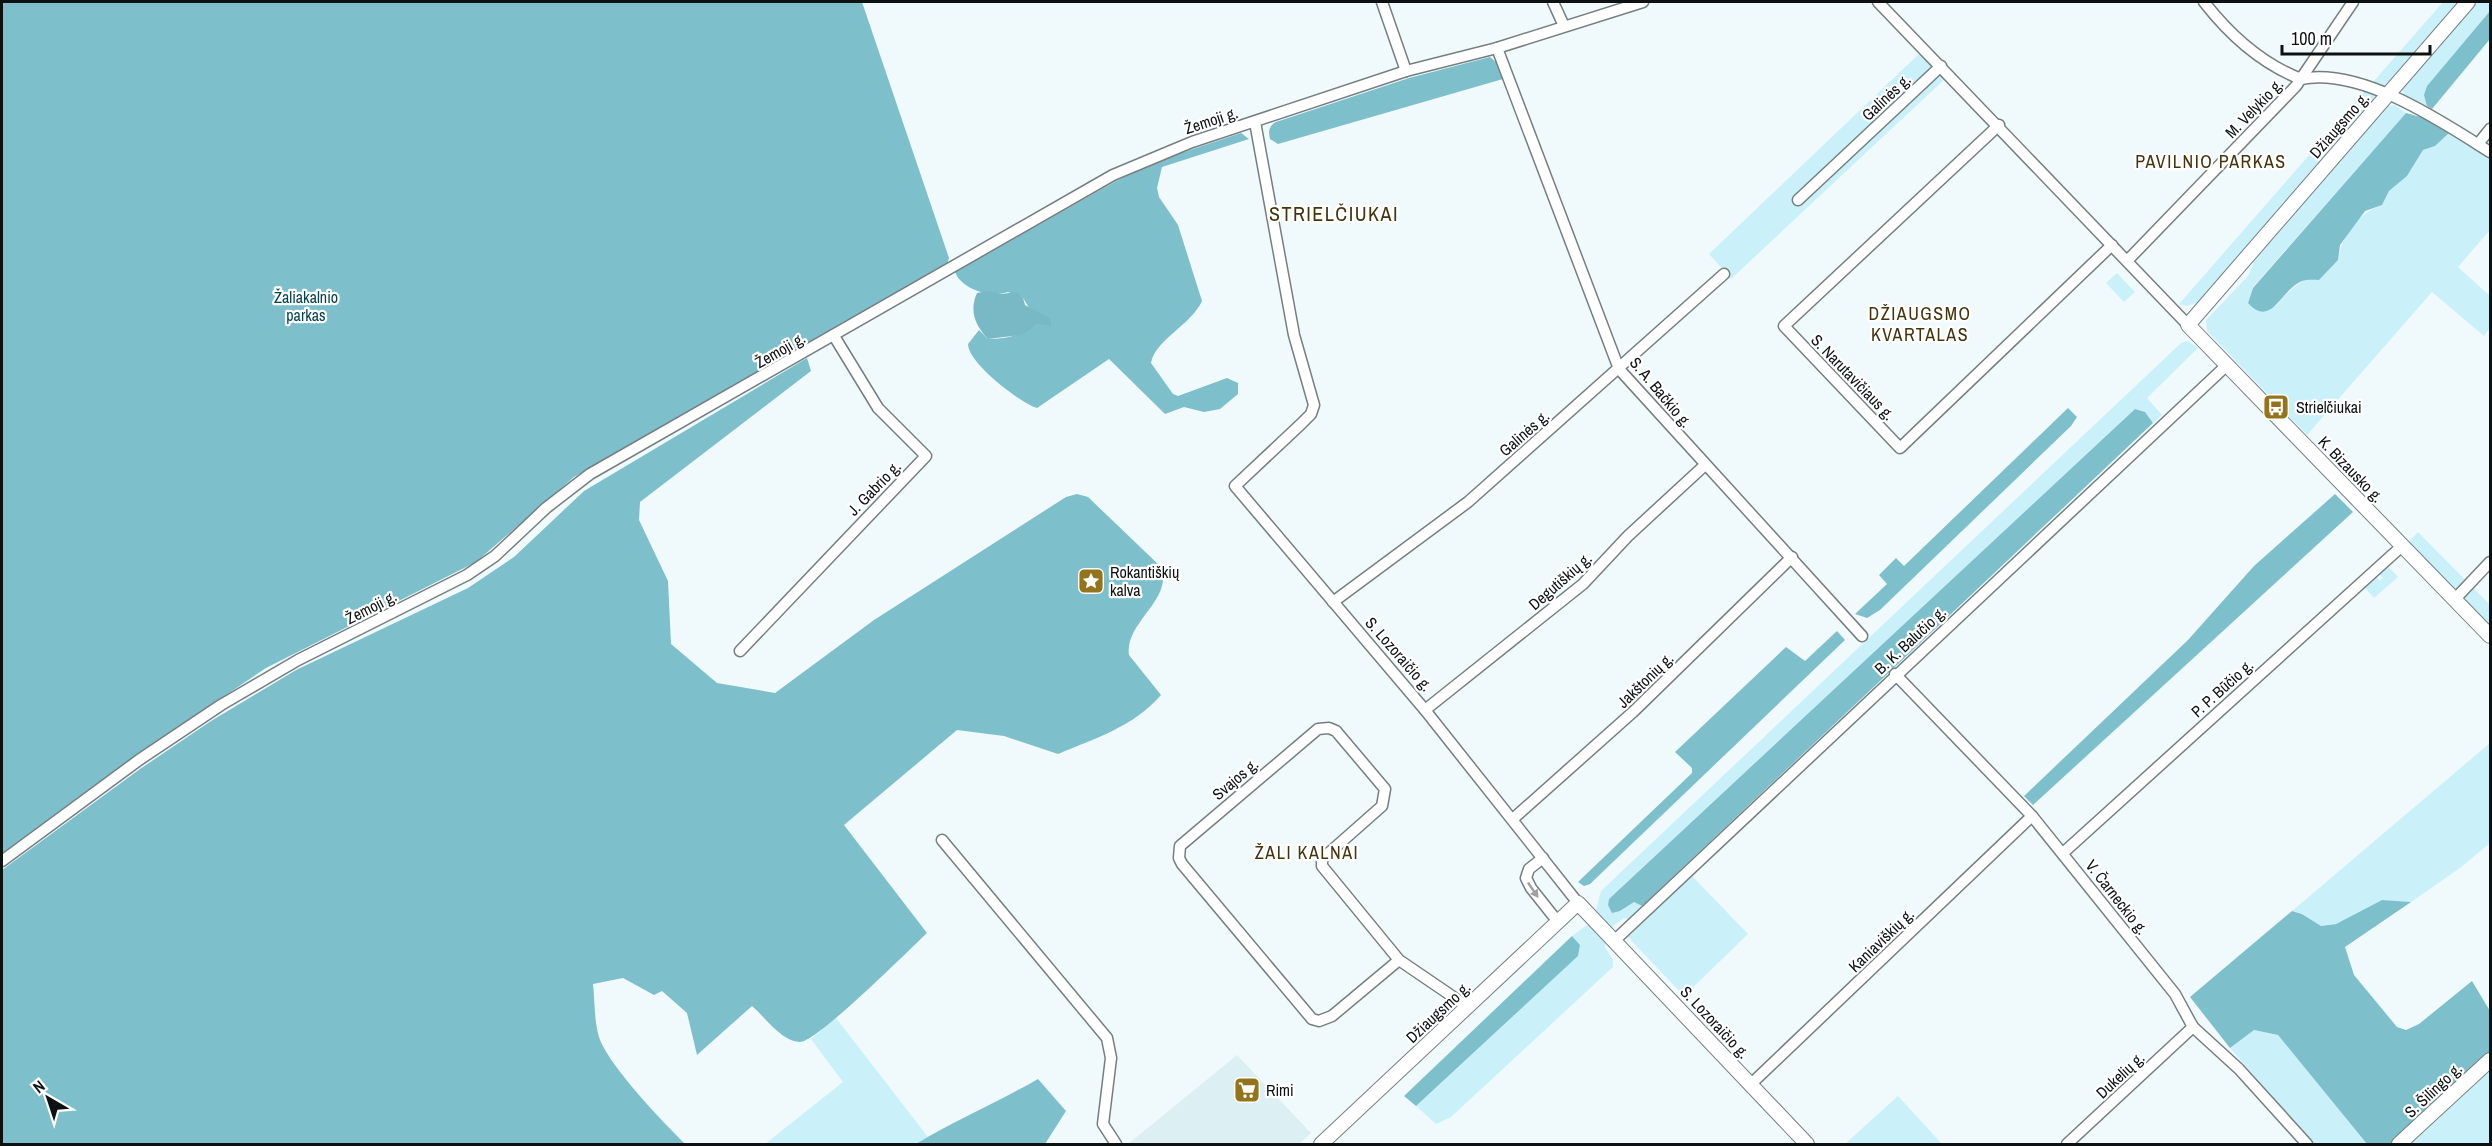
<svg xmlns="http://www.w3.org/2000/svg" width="2492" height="1146" font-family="'Archivo Narrow',sans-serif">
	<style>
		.built { fill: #dceff3 }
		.green { fill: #caf1f9 }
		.forest { fill: #7ebfcc }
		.water { fill: #79b9c6 }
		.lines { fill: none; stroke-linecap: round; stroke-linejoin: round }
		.minor-casing { stroke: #767f80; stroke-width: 13 }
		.tertiary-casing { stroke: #767f80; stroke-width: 16 }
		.minor { stroke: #fff; stroke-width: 10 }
		.tertiary { stroke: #fff; stroke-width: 14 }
		.oneway { fill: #9fa0a0 }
		.labels { text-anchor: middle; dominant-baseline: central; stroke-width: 4.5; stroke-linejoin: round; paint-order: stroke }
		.street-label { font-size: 16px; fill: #0e1112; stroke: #fff }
		.park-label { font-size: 16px; fill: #05434d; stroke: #fff }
		.poi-label { font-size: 16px; fill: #0e1112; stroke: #fff; text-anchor: start }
		.neighbourhood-label { font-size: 18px; letter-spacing: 1.5px; fill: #44340b; stroke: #fff }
		.quarter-label { font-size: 20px; letter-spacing: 1.5px; fill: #44340b; stroke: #fff }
	</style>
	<rect width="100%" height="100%" fill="#f0fafc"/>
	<path class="built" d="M 1237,1055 L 1311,1133 L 1299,1144 L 1128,1144 Z"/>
	<g class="green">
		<path d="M 2443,2 L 2458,2 L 2203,301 L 2187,306 L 2179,304 Z"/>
		<path d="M 2474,2 L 2490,2 L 2490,11 L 2427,86 L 2427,106 L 2405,96 L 2401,89 Z"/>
		<path d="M 1921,52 L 1946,78 L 1731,279 L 1709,254 Z"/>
		<path d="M 2395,105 L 2406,113 L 2253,287 L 2248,303 L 2276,306 C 2293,284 2314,273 2338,260 C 2342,235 2358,213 2382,205 L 2389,191 L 2407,176 L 2423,150 L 2435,146 L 2449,133 L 2490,158 L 2490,230 L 2458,267 L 2490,296 L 2490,328 L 2484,336 L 2432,292 L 2307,435 L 2207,331 L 2206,320 L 2248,276 L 2256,257 L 2383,107 Z"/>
		<path d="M 2117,273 L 2135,292 L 2124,302 L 2106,283 Z"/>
		<path d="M 2188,341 L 2198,348 L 2147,398 L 2162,415 L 2153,423 L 2145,412 L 2135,409 L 1609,899 L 1608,905 L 1620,911 L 1634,902 L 1642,906 L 1629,919 L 1624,918 L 1612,927 L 1596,910 L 1601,891 L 2181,343 Z"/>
		<path d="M 2418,532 L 2490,605 L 2490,630 L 2407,544 Z"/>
		<path d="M 2388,566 L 2398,577 L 2374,598 L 2364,587 L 2376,577 L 2380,581 L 2383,578 L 2379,574 Z"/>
		<path d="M 2490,743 L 2490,843 L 2460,868 L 2411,902 L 2382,900 L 2336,924 L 2320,926 L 2303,914 L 2292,911 Z"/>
		<path d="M 1692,876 L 1748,934 L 1684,996 L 1628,937 Z"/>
		<path d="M 1587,925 L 1593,926 L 1606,940 L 1605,947 L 1613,960 L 1613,967 L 1451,1117 L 1436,1124 L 1416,1106 L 1578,956 L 1580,945 L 1572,936 Z"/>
		<path d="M 836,1018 L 928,1137 L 916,1144 L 765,1144 L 843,1082 L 811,1039 Z"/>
		<path d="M 2254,1030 L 2278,1035 L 2367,1144 L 2314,1144 L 2230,1048 Z"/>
		<path d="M 2490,1068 L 2490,1144 L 2407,1144 Z"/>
		<path d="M 1898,1096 L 1942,1144 L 1845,1144 Z"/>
	</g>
	<g class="forest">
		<path d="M 2,2 L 862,2 L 949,258 L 947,265 L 574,477 L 476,562 L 266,668 L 143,751 L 2,854 Z"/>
		<path d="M 2490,11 L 2490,39 L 2432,109 L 2427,106 L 2424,95 L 2427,86 Z"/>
		<path d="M 1490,57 L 1496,62 L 1503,79 L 1278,144 L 1270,139 C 1268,131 1269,126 1276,122 L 1409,78 Z"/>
		<path d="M 2406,113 L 2424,118 L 2449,133 L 2435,146 L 2423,150 L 2407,176 L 2389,191 L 2382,205 L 2365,211 L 2340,245 L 2338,260 L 2319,280 C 2313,280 2305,279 2300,282 C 2280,292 2271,328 2248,303 L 2253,288 Z"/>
		<path d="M 1241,133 L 1249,139 L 1162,167 L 1157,188 L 1159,197 L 1178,225 L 1202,301 C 1191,325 1155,340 1151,363 L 1173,394 L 1178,396 L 1227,378 L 1238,383 L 1238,394 L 1220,409 L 1204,412 L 1184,407 L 1165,414 L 1109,359 L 1037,408 C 1019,402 968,363 968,344 L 979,330 L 988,339 C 1008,339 1022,334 1039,324 L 1023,298 L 1008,292 C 991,298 962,290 955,272 L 1118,180 L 1169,157 Z"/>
		<path d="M 807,358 L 811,371 L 640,502 L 639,520 L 668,581 L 671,644 L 717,683 L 775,693 L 874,620 L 1066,497 L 1077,494 L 1088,497 L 1160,566 C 1176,598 1124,622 1129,655 L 1161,695 C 1133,727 1096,738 1058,754 L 1004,736 L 957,730 L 844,825 L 927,933 C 909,950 817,1042 800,1042 C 782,1042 764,1016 752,1006 L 697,1055 L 687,1013 L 662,991 L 654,995 L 623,978 L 593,984 C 595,1001 594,1024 600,1040 C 612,1069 662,1121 685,1144 L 2,1144 L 2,870 L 140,769 L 211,721 L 296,670 L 468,588 L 514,557 L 584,491 Z"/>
		<path d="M 2068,408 L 2077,417 L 2071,426 L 1880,610 L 1867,618 L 1855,614 L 1887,584 L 1879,575 L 1896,558 L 1904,566 Z"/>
		<path d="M 2135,409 L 2145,412 L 2153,423 L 1642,906 L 1634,902 L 1620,911 L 1612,913 L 1608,905 L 1609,899 Z"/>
		<path d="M 2335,494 L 2353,512 L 2033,805 L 2024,796 L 2188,640 L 2254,566 Z"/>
		<path d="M 1837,631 L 1845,640 L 1590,884 L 1584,886 L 1578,882 L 1692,773 L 1692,768 L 1675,752 L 1786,647 L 1805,661 Z"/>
		<path d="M 2382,900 L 2411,902 L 2345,947 L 2354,975 L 2397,1027 L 2406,1030 L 2419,1024 L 2472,981 L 2490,1011 L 2490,1052 L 2390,1144 L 2367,1144 L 2278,1035 L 2254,1030 L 2230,1048 L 2190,997 L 2292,911 L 2302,914 L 2321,926 L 2336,924 Z"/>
		<path d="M 1572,936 L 1580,945 L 1578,956 L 1416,1106 L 1404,1096 Z"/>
		<path d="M 1038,1079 L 1066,1111 L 1045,1144 L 916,1144 C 956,1120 998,1102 1038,1079 Z"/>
	</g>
	<path class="water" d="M 987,291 L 1002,294 L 1016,292 L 1023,298 L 1025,305 L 1051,319 L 1051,326 L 1039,324 L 1021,335 L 988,339 C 975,325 969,311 977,293 Z"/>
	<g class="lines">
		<defs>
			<g id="minor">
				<path d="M 1382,2 L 1406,71"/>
				<path d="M 1553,2 L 1564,26"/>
				<path d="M 1878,2 L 2188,325"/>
				<path d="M 2204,2 C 2229,34 2262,64 2301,79"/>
				<path d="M 1497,48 L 1619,369 L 1862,636"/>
				<path d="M 2301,79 C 2361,67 2441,121 2490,152"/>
				<path d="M 1255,122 L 1294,335 L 1314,405 L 1311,414 L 1301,424 L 1235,486 L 1425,710 L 1578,903"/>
				<path d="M 1999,125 L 1784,326 L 1900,448 L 2112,245"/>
				<path d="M 2478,144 L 2490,129"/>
				<path d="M 1798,200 L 1941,66"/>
				<path d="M 2127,261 L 2296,86 L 2353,2"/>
				<path d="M 2455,599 L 2490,562"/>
				<path d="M 1333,602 L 1468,502 L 1724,274"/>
				<path d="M 740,651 L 926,456 L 878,408 L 834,336"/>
				<path d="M 1895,674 L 2032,816 L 2175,994 L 2193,1027 L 2239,1069 L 2307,1144"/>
				<path d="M 1425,710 L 1583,584 L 1628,536 L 1705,465"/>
				<path d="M 1514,818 L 1633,712 L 1792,557"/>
				<path d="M 942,840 L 1107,1038 L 1111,1058 L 1103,1124 L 1116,1144"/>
				<path d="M 2063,853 L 2402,546"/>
				<path d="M 1543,858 L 1529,869 L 1526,878 L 1531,888 L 1558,922"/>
				<path d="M 2,861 L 139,760 L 221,705 L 298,660 L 467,575 L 495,556 L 546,508 L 590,474 L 1113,175 L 1192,142 L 1406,71 L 1497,48 L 1643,2"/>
				<path d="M 1615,940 L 2227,365"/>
				<path d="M 1399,960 L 1332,1016 L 1319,1021 L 1312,1019 L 1182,864 L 1179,858 L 1180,846 L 1318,729 L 1329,728 L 1336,731 L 1385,789 L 1382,806 L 1322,859 L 1322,866 L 1399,960 L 1468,1007"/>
				<path d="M 1750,1085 L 2032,816"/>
				<path d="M 2067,1144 L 2193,1027"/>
			</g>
			<g id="tertiary">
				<path d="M 2468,2 L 2188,325 L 2490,636"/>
				<path d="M 1321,1144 L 1578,903 L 1807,1144"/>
				<path d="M 2399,1144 L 2490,1060"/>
			</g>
		</defs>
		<use href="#minor" class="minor-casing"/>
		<use href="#tertiary" class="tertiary-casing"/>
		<use href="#minor" class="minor"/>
		<use href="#tertiary" class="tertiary"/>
	</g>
	<defs><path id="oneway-solid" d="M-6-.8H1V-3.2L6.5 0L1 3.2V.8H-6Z" transform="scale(1.5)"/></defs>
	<use class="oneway" href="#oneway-solid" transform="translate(1533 890) rotate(56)"/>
	<defs>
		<symbol id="bus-square" viewBox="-11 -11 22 22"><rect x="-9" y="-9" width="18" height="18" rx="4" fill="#94741b" stroke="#fff"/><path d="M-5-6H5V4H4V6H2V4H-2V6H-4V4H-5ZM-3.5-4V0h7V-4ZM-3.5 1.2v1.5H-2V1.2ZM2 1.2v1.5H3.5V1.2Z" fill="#fff"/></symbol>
		<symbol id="sight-square" viewBox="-11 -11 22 22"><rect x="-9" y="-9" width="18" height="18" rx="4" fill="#94741b" stroke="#fff"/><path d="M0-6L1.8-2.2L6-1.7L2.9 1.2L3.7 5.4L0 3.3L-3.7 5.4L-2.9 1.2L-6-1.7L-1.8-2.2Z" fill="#fff"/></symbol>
		<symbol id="supermarket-square" viewBox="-11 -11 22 22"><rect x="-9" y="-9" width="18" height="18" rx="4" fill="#94741b" stroke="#fff"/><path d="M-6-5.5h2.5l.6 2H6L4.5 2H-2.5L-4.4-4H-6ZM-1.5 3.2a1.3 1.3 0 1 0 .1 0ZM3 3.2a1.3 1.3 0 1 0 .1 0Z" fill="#fff"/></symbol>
	</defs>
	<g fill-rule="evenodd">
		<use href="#bus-square" x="2261" y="392" width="30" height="30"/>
		<use href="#sight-square" x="1076" y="566" width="30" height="30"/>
		<use href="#supermarket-square" x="1232" y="1075" width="30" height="30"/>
	</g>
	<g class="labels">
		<g class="street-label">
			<text transform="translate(1886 97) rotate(-43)">Galinės g.</text>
			<text transform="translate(2254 108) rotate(-46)">M. Velykio g.</text>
			<text transform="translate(1211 120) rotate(-18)">Žemoji g.</text>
			<text transform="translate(2339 125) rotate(-49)">Džiaugsmo g.</text>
			<text transform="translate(780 350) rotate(-30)">Žemoji g.</text>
			<text transform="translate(1853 377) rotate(46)">S. Narutavičiaus g.</text>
			<text transform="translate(1661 392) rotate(50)">S. A. Bačkio g.</text>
			<text transform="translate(1524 433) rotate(-41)">Galinės g.</text>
			<text transform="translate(2351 469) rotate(46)">K. Bizausko g.</text>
			<text transform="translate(874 488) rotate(-46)">J. Gabrio g.</text>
			<text transform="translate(1560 581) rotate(-41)">Degutiškių g.</text>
			<text transform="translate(371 607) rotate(-27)">Žemoji g.</text>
			<text transform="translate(1910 640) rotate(-43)">B. K. Balučio g.</text>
			<text transform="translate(1399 654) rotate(49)">S. Lozoraičio g.</text>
			<text transform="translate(1645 680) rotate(-44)">Jakštonių g.</text>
			<text transform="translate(2222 688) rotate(-42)">P. P. Būčio g.</text>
			<text transform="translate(1235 779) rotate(-40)">Svajos g.</text>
			<text transform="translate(2117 897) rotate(52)">V. Čarneckio g.</text>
			<text transform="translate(1881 940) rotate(-44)">Kaniaviškių g.</text>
			<text transform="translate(1438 1012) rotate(-43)">Džiaugsmo g.</text>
			<text transform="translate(1715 1022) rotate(47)">S. Lozoraičio g.</text>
			<text transform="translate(2120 1075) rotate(-43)">Dukelių g.</text>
			<text transform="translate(2433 1090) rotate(-43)">S. Šilingo g.</text>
		</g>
		<g class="park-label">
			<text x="306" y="297">Žaliakalnio<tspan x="306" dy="18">parkas</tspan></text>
		</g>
		<g class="poi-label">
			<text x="2296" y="407">Strielčiukai</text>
			<text x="1110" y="572">Rokantiškių<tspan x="1110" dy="18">kalva</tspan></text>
			<text x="1266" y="1090">Rimi</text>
		</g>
		<g class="neighbourhood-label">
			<text x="2211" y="161">PAVILNIO PARKAS</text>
			<text x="1920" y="313">DŽIAUGSMO<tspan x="1920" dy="21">KVARTALAS</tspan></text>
			<text x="1307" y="852">ŽALI KALNAI</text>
		</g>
		<g class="quarter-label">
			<text x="1334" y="213">STRIELČIUKAI</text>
		</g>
	</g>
	<rect width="2492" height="1146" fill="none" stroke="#0e1112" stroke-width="6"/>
	<g transform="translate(48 1098) rotate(321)" stroke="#ffffff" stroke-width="4.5" paint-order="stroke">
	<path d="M0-4.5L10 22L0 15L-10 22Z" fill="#0e1112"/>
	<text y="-9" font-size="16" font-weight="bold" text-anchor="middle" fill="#0e1112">N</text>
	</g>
	<path d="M2282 45v9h148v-9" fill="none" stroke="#0e1112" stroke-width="3"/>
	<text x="2291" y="45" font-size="18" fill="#0e1112" stroke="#ffffff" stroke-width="4.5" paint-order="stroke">100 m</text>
</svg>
